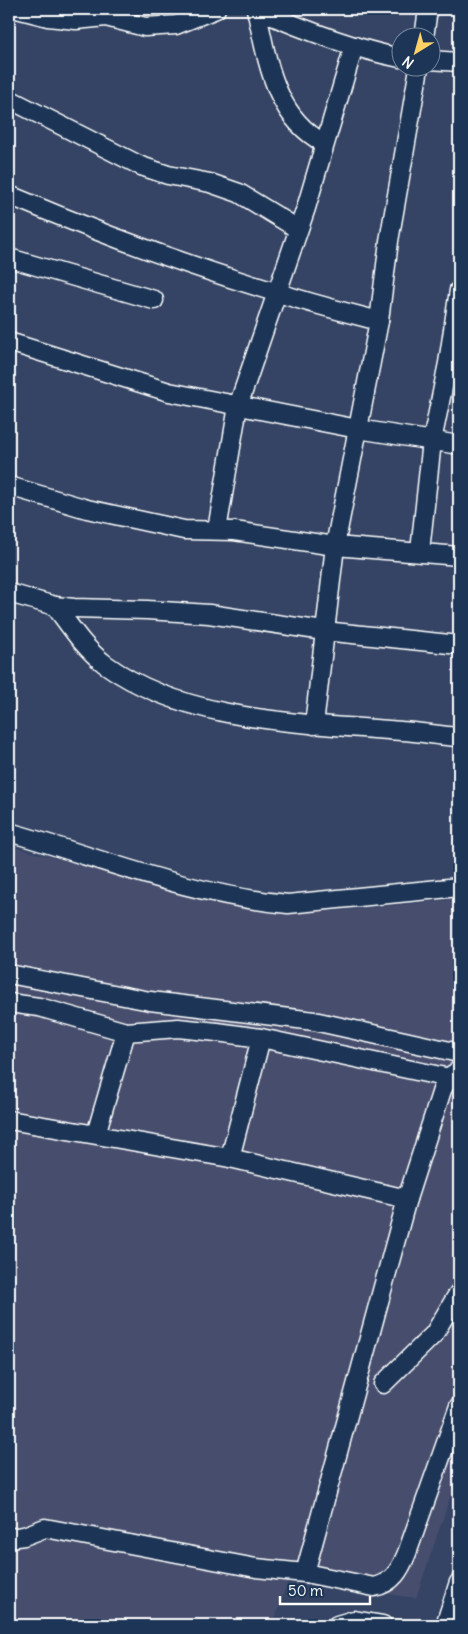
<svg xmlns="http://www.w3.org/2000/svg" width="468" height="1634" font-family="Delius,sans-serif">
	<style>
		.built { fill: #464e6d }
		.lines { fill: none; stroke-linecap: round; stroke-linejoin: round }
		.minor-casing { stroke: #fff; stroke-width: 21 }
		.minor { stroke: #1d3557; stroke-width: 18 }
	</style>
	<rect width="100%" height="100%" fill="#354464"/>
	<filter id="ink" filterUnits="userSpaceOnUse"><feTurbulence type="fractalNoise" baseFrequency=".02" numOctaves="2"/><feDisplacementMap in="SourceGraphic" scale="10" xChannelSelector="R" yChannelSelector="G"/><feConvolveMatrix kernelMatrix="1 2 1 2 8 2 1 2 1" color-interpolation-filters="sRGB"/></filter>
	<g filter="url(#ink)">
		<path class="built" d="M 9,846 L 255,911 L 334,911 L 459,899 L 459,1471 L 416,1598 L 288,1580 L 273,1625 L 9,1625 Z"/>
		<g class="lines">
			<defs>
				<g id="minor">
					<path d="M 17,9 L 48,17 L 76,20 L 106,17 L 145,27 L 176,25 L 216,9"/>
					<path d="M 256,9 C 267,58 274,117 324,143"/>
					<path d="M 256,9 C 302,29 351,48 400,58"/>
					<path d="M 424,38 L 428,9"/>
					<path d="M 430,60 L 459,62"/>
					<path d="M 9,99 L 141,166 L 168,175 L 210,183 L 239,193 L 298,229"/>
					<path d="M 9,195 C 129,246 252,289 379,321"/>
					<path d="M 9,258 L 154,300"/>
					<path d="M 9,342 L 169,392 L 358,429 L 459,445"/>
					<path d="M 9,486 L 87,509 L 184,530 L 234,531 L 335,546 L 459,556"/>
					<path d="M 217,530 L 238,406 L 306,208 L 354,46"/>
					<path d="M 420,551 L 432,441 L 448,363 L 459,290"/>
					<path d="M 9,593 L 55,606 L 74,608 L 147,610 L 209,614 L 324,631 L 459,645"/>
					<path d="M 55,606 C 70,626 84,648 105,664 C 186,723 306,723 402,731 C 421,732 440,736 459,737"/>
					<path d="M 314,725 L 335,546 L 379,321 L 389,241 L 419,68"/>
					<path d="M 9,832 C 100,858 193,896 288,904 L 459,887"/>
					<path d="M 9,974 L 150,1001 L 314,1021 L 459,1053"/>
					<path d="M 9,1003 L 39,1007 L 126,1032 L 178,1028 L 217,1032 L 261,1038 L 459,1080"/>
					<path d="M 9,1120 L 230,1158 L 407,1199"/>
					<path d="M 96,1134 L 126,1032"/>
					<path d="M 230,1158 L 261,1038"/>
					<path d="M 383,1384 L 434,1334 L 459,1292"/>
					<path d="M 9,1538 L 24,1536 L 45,1528 L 256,1568 L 305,1573 L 407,1199 L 442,1090 L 449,1077 L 459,1070"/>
					<path d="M 305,1573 L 374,1587 C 393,1583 400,1570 407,1553 L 459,1406"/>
					<path d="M 337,1625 L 354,1620 L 383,1625"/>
					<path d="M 445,1625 L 459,1582"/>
				</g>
			</defs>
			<use href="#minor" class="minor-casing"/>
			<use href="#minor" class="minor"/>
		</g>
	</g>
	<rect width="468" height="1634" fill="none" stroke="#1d3557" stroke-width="30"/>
	<rect x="15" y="15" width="438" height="1604" fill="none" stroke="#fff" stroke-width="2" filter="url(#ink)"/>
	<g transform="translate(416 52) rotate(217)"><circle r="24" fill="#1d3557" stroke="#77869a"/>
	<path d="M0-4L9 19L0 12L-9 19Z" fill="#ffd166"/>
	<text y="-8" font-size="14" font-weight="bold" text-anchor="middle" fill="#ffffff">N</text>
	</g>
	<path d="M280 1596v8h90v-8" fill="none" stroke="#ffffff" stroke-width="2.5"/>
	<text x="288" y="1596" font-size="15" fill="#ffffff" stroke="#1d3557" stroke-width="4" paint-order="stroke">50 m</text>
</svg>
